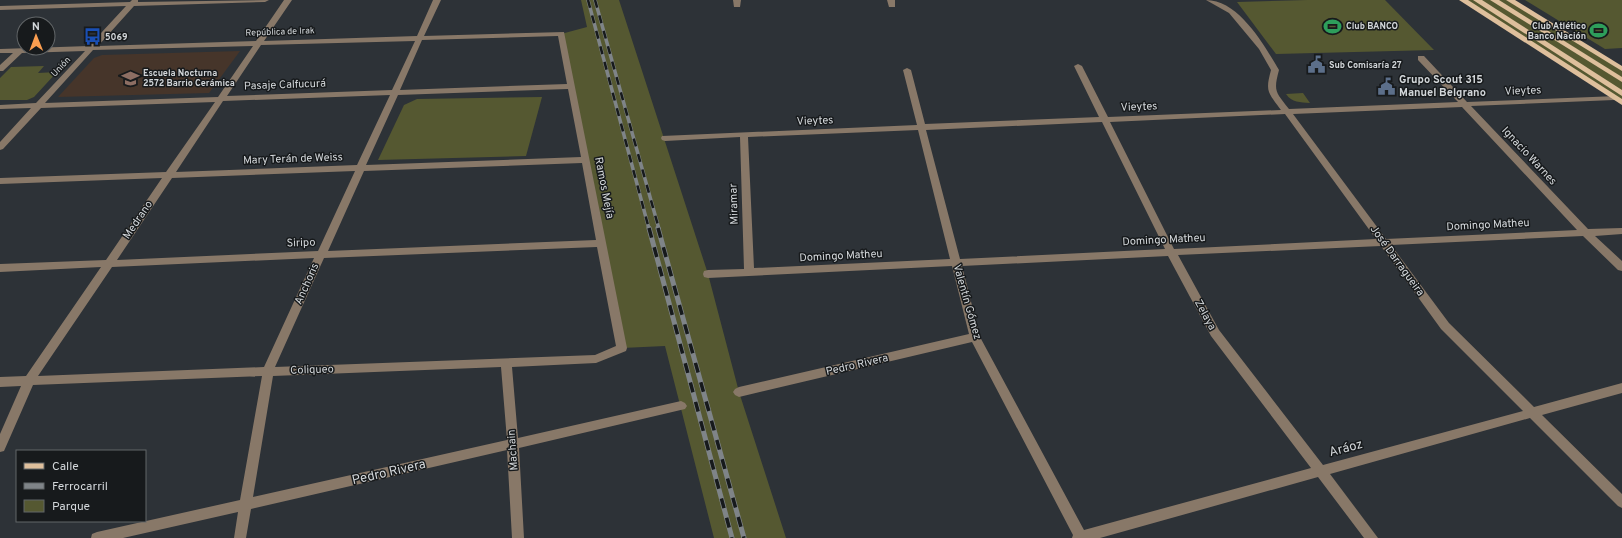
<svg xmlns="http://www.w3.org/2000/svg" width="1622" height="538" font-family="Overpass,sans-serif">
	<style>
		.education { fill: #46352a }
		.green { fill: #555831 }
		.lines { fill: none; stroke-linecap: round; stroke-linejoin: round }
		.minor { fill: #887868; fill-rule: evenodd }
		.major { fill: #debf9c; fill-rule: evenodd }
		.rail-far1-casing { stroke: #7f8488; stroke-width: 3.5 }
		.rail-casing { stroke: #7f8488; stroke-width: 5 }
		.rail-far1 { stroke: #171a1c; stroke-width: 2.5; stroke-dasharray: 8; stroke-linecap: butt }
		.rail { stroke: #171a1c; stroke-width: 3.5; stroke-dasharray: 10; stroke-linecap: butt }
		.labels { text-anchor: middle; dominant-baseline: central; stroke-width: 3; stroke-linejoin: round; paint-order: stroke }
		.far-poi-label { font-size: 9px; font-weight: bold; fill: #d3d7da; stroke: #171a1c; text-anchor: start }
		.far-street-label { font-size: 9px; fill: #d3d7da; stroke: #171a1c }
		.poi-label { font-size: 11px; font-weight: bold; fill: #d3d7da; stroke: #171a1c; text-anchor: start }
		.street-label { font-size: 11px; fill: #d3d7da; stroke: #171a1c }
		.near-street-label { font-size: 13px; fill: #d3d7da; stroke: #171a1c }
	</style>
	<rect width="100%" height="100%" fill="#2d3237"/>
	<path class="education" d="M 240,51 L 209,93 L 58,97 L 94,58 L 102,55 Z"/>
	<g class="green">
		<path d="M 581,0 L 619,0 L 708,274 L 739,392 L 786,538 L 714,538 L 665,346 L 622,348 L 561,34 L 587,27 Z"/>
		<path d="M 1307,0 L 1385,0 L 1434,50 L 1276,54 L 1237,2 Z"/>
		<path d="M 1463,0 L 1510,0 L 1622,69 L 1622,103 Z"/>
		<path d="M 1525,0 L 1622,0 L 1622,48 L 1605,49 Z"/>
		<path d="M 44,66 L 38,73 L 57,72 L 34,97 L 27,100 L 0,100 L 0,78 L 11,67 Z"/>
		<path d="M 1303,93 L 1310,103 C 1300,102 1292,103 1286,94 Z"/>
		<path d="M 542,97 L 526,156 L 378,160 L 404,105 L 417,99 Z"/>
	</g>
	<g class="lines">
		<g class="minor">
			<path d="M 132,0 L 138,0 L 138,2 L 269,0 L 265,2 L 134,6 L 98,46 L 256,41 L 284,0 L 292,0 L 264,41 L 417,36 L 433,0 L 441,0 L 424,36 L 564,32 L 627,348 L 626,351 L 596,363 L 512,367 L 518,438 L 681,401 L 685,403 L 687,406 L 685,409 L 519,448 L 524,538 L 512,538 L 507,450 L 251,509 L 246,538 L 234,538 L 238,512 L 123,538 L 91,538 L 92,534 L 97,532 L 240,500 L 262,376 L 33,385 L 4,451 L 0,452 L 0,434 L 21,386 L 0,387 L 0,377 L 26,376 L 101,267 L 0,272 L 0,264 L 106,260 L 162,178 L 0,184 L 0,178 L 166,172 L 215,102 L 41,108 L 3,149 L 0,150 L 0,142 L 31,108 L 0,109 L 0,105 L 36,103 L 85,51 L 22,53 L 3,71 L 0,71 L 0,65 L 13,53 L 0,53 L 0,49 L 89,46 L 126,6 L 0,10 L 0,6 L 130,2 ZM 558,36 L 567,84 L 400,90 L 422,40 ZM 415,41 L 392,90 L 227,96 L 261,45 ZM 253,46 L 218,97 L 45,103 L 93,50 ZM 568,89 L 581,157 L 366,165 L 398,95 ZM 390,95 L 357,165 L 176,172 L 223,101 ZM 582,163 L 596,240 L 328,251 L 364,171 ZM 355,171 L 318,251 L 117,260 L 172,178 ZM 597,247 L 616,346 L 595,355 L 275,367 L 324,258 ZM 314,258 L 264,367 L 38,376 L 112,267 ZM 501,367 L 507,440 L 253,497 L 273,376 Z"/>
			<path d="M 733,0 L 741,0 L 740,7 L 734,7 Z"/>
			<path d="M 887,0 L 895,0 L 895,7 L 889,7 Z"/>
			<path d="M 1206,0 C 1239,0 1264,45 1279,70 C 1273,92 1276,92 1289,109 L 1458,102 L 1418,60 L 1418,56 L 1424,56 L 1467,102 L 1617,96 L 1617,100 L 1614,100 L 1471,106 L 1588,229 L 1622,228 L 1622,234 L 1595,236 L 1622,261 L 1622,271 L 1618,270 L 1583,236 L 1391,245 L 1449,323 L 1534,407 L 1622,383 L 1622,393 L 1542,415 L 1622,494 L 1622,508 L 1618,506 L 1530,418 L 1330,474 L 1378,538 L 1364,538 L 1318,477 L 1100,538 L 1072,538 L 1073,535 L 972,342 L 739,397 L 735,395 L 733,392 L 735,389 L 739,387 L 969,334 L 952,266 L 708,278 L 704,277 L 703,274 L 704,271 L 708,270 L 744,269 L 740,137 L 665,141 L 662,140 L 661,138 L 662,136 L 917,125 L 903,70 L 907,68 L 911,70 L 925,124 L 1099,117 L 1074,66 L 1078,64 L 1082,66 L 1108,117 L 1281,110 C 1268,92 1265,92 1271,70 L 1259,49 L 1229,13 ZM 1462,107 L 1577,230 L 1386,239 L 1293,114 ZM 1285,114 L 1376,239 L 1174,249 L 1110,122 ZM 1102,122 L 1165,249 L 960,259 L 926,130 ZM 918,130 L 950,259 L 754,268 L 748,137 ZM 1381,246 L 1441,329 L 1523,411 L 1323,465 L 1219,330 L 1178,255 ZM 1168,256 L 1211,336 L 1311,468 L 1084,530 L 980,337 L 962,266 Z"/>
		</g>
		<g class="major">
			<path d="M 1459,0 L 1468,0 L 1622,99 L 1622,105 Z"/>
			<path d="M 1473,0 L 1482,0 L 1622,90 L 1622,96 Z"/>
			<path d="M 1490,0 L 1499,0 L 1622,77 L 1622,82 Z"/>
			<path d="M 1506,0 L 1515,0 L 1622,66 L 1622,71 Z"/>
		</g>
		<defs>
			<g id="rail-far1">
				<path d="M 588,0 L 649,229"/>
				<path d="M 595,0 L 659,229"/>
			</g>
			<g id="rail">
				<path d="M 649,228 L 732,538"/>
				<path d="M 658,228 L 744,538"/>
			</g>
		</defs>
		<use href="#rail-far1" class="rail-far1-casing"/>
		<use href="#rail" class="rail-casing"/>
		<use href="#rail-far1" class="rail-far1"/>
		<use href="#rail" class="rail"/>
	</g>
	<defs>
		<symbol id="stadium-bare" viewBox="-9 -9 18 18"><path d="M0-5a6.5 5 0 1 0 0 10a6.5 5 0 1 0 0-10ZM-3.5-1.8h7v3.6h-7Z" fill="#2e9e5b" stroke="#171a1c" stroke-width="2.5" paint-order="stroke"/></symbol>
		<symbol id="bus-bare" viewBox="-9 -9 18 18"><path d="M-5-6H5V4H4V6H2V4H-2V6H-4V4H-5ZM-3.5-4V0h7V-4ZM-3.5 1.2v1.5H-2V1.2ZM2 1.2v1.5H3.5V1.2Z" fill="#1a4fb4" stroke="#171a1c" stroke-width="2.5" paint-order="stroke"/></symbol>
		<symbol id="civic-bare" viewBox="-9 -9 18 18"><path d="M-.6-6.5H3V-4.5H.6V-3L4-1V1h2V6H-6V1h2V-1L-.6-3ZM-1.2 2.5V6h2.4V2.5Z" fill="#5c6f8a" stroke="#171a1c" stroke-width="2.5" paint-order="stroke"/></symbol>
		<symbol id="school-bare" viewBox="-9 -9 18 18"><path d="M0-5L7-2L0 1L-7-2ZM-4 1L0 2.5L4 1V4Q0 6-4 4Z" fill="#8d6e63" stroke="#171a1c" stroke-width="2.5" paint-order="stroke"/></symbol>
	</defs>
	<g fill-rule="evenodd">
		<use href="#stadium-bare" x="1320" y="14" width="25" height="25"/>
		<use href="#stadium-bare" x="1586" y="18" width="25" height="25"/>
		<use href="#bus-bare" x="80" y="24" width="25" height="25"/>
		<use href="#civic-bare" x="1304" y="52" width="25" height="25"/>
		<use href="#school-bare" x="118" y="66" width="25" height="25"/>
		<use href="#civic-bare" x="1374" y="74" width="25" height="25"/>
	</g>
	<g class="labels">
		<g class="far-poi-label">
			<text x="1346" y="26">Club BANCO</text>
			<text x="1586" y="26" text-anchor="end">Club Atlético<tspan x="1586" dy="10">Banco Nación</tspan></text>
			<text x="105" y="37">5069</text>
			<text x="1329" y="65">Sub Comisaría 27</text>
			<text x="143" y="73">Escuela Nocturna<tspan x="143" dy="10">2572 Barrio Cerámica</tspan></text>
		</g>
		<g class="far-street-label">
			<text transform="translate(280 32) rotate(-2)">República de Irak</text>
			<text transform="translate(61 67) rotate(-47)">Unión</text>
		</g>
		<g class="poi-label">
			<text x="1399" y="80">Grupo Scout 315<tspan x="1399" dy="13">Manuel Belgrano</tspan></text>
		</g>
		<g class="street-label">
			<text transform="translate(285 85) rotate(-2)">Pasaje Calfucurá</text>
			<text transform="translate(1523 91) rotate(-2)">Vieytes</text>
			<text transform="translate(1139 107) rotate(-2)">Vieytes</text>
			<text transform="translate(815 121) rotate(-2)">Vieytes</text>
			<text transform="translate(1529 156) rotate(47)">Ignacio Warnes</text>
			<text transform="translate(293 159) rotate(-2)">Mary Terán de Weiss</text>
			<text transform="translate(604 188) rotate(79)">Ramos Mejía</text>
			<text transform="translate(734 204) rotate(-92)">Miramar</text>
			<text transform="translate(138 220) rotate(-56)">Medrano</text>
			<text transform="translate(1488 225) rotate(-3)">Domingo Matheu</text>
			<text transform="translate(1164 240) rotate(-3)">Domingo Matheu</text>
			<text transform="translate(301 243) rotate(-2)">Siripo</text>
			<text transform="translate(841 256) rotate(-3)">Domingo Matheu</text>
			<text transform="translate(1397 261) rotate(54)">José Darragueira</text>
			<text transform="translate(307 284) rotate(-66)">Anchoris</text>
			<text transform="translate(967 302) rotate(74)">Valentín Gómez</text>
			<text transform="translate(1205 315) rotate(61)">Zelaya</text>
			<text transform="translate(857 365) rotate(-13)">Pedro Rivera</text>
			<text transform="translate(312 370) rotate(-2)">Coliqueo</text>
			<text transform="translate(513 450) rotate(-94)">Machain</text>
		</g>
		<g class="near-street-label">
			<text transform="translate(1346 449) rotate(-15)">Aráoz</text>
			<text transform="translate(389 473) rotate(-13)">Pedro Rivera</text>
		</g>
	</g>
	<rect x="16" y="450" width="130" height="72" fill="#171a1c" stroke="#626668"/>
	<rect x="24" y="463" width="20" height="6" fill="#debf9c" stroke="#626668"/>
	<text x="52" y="470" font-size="12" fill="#d3d7da">Calle</text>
	<rect x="24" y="483" width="20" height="6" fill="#7f8488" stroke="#626668"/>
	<text x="52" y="490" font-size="12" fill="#d3d7da">Ferrocarril</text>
	<rect x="24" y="500" width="20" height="12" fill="#555831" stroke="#626668"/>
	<text x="52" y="510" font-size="12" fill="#d3d7da">Parque</text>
	<g transform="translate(36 36) rotate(359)"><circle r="19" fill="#171a1c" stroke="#626668"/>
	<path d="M0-3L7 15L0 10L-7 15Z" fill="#fb9e50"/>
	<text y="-6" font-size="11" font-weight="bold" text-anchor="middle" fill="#d3d7da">N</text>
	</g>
</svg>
